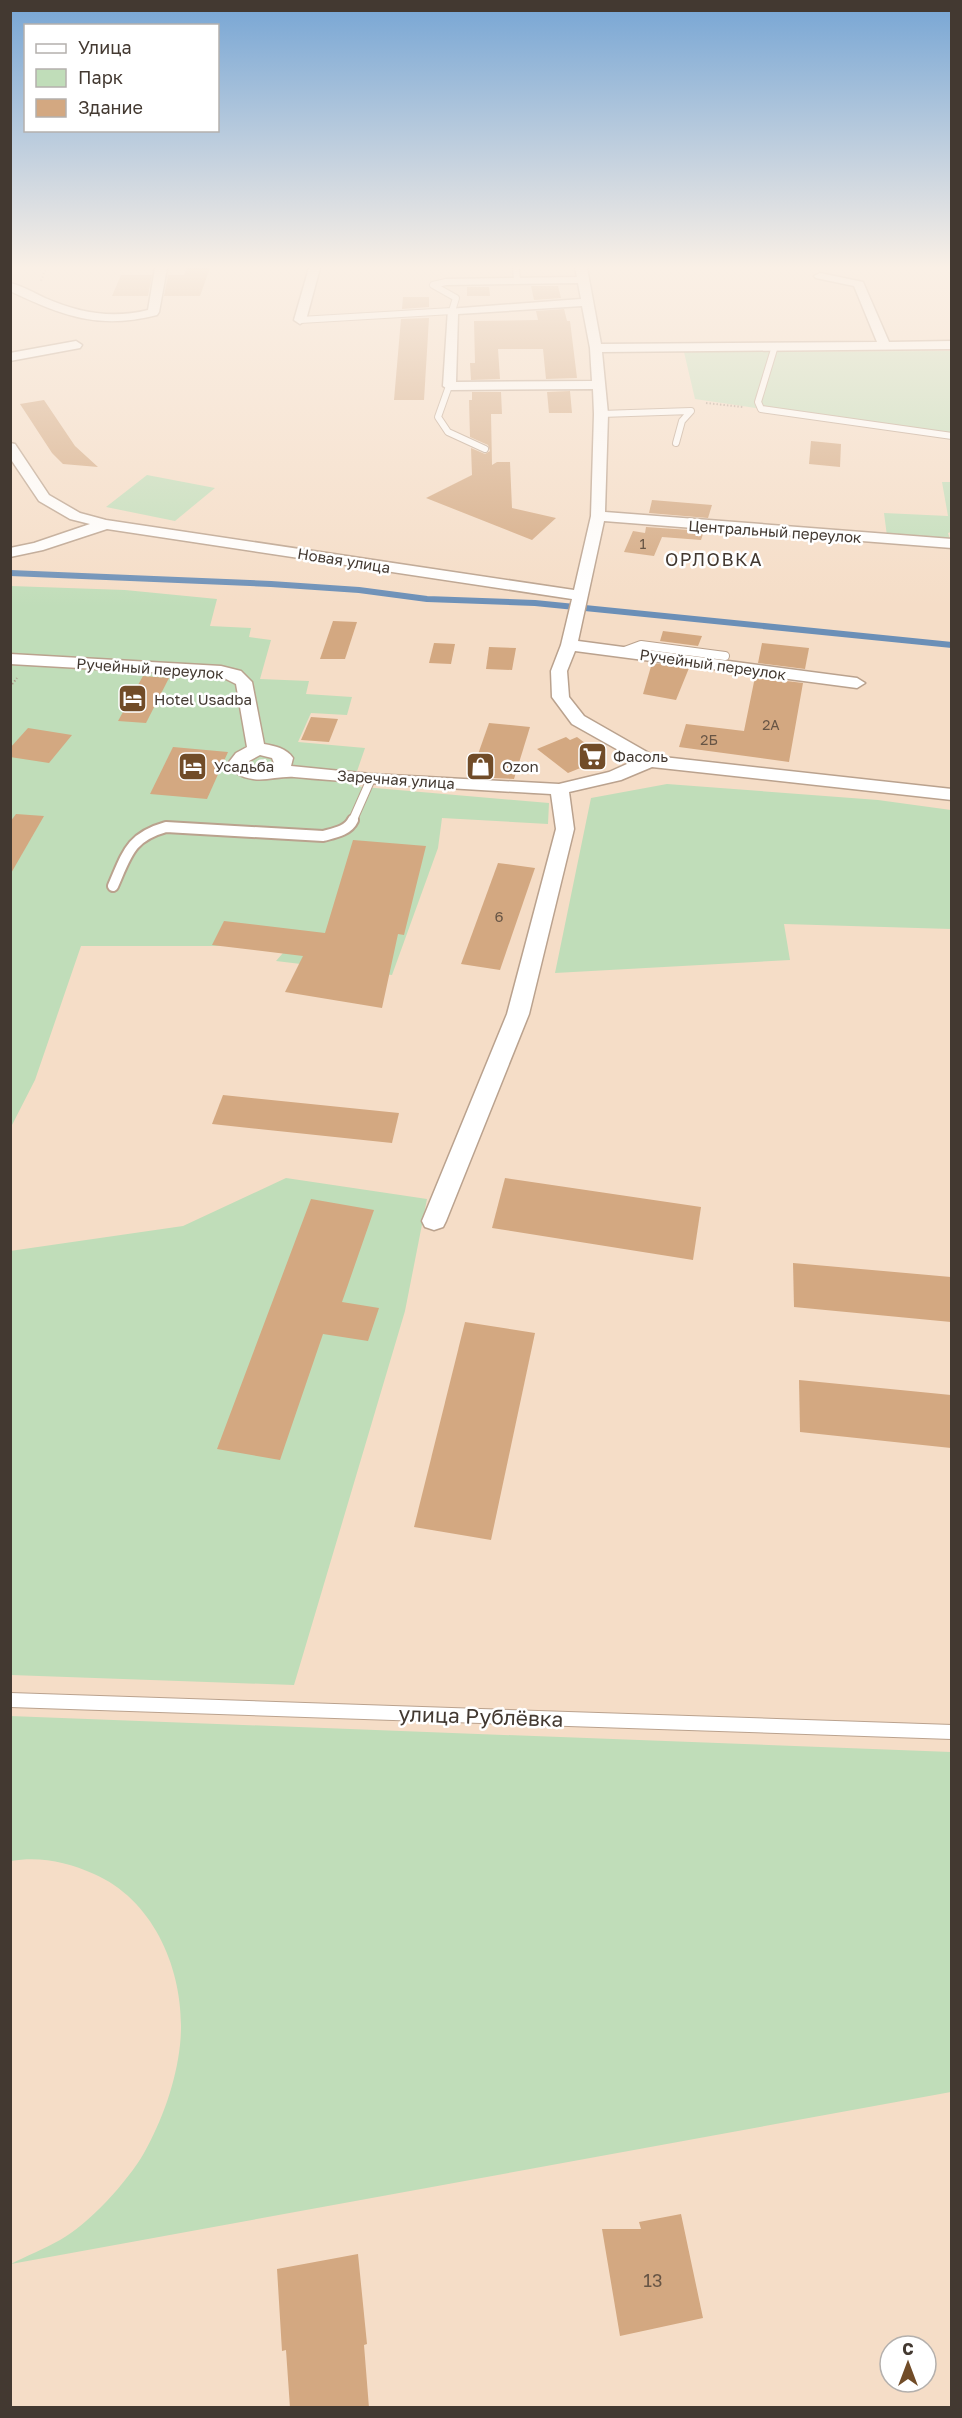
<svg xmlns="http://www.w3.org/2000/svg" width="962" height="2418" font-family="'Golos Text',sans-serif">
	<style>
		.green { fill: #c0ddb9 }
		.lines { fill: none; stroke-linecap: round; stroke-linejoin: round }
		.stream { stroke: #6b8fb7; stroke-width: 6 }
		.building { fill: #d3a881 }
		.lane-far3-casing { stroke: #baa28e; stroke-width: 8 }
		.lane-far2-casing { stroke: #baa28e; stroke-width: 10 }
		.lane-far1-casing { stroke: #baa28e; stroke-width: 14 }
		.lane-casing { stroke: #baa28e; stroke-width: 16 }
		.street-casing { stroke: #baa28e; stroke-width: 3 }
		.path { stroke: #b19e8e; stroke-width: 2; stroke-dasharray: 1.5 2; stroke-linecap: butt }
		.lane-far3 { stroke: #fff; stroke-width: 6 }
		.lane-far2 { stroke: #fff; stroke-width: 8 }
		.lane-far1 { stroke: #fff; stroke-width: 10 }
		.lane { stroke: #fff; stroke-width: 14 }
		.street { fill: #fff; fill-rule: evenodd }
		.labels { text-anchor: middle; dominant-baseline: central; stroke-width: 5; stroke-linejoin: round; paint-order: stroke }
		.far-number-label { font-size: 14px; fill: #675545 }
		.far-street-label { font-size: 15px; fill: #433931; stroke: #fff }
		.far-poi-label { font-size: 15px; fill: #433931; stroke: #fff; text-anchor: start }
		.number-label { font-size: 15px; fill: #675545 }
		.far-quarter-label { font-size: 18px; letter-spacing: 1.5px; fill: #433931; stroke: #fff }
		.near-number-label { font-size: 18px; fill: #675545 }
		.near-street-label { font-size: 21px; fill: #433931; stroke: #fff }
	</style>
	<rect width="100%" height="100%" fill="#f5ddc7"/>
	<g class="green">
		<path d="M 951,351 L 951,437 L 695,399 L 684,352 Z"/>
		<path d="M 147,475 L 215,488 L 175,521 L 106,507 Z"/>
		<path d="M 942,482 L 951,482 L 951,532 L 948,533 L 950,539 L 887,536 L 884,513 L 948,516 Z"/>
		<path d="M 11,586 L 125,590 L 217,599 L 210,626 L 251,628 L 249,637 L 271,640 L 260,679 L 309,681 L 306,694 L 352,697 L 347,715 L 311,713 L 298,742 L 365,748 L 352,786 L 549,803 L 548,824 L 442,818 L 438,848 L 392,975 L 276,961 L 289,946 L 81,946 L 35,1080 L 11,1127 Z"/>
		<path d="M 667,784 L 878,800 L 951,810 L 951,929 L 784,924 L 790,960 L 555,973 L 591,798 Z"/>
		<path d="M 286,1178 L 427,1199 L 405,1311 L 294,1685 L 11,1675 L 10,1251 L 183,1226 Z"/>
		<path d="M 10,1716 L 951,1752 L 951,2092 L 11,2264 C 26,2256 44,2249 60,2240 C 88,2225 128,2181 144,2153 C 162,2121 176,2082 180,2045 C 187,1979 158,1902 94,1874 C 67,1862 40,1856 11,1861 Z"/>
	</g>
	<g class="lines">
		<path class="stream" d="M 10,573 L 271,584 L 359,590 L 427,599 L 535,603 L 952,645"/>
	</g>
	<g class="building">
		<path d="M 187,268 L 210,268 L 200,296 L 164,296 L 168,275 L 184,275 Z"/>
		<path d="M 121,275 L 152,275 L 148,296 L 112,296 Z"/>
		<path d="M 531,286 L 558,286 L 561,298 L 534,300 Z"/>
		<path d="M 467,287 L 489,287 L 490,296 L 467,296 Z"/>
		<path d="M 403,297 L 429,297 L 429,307 L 402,309 Z"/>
		<path d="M 564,309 L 567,321 L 570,321 L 577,378 L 546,379 L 543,349 L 498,349 L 500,379 L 471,380 L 470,363 L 475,363 L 474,321 L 538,320 L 536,311 Z"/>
		<path d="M 429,318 L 424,400 L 394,400 L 401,319 Z"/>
		<path d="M 570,391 L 572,413 L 549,413 L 547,392 Z"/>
		<path d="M 472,392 L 501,392 L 502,414 L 491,414 L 492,465 L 497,462 L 510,462 L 512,508 L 556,518 L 532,540 L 426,498 L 472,475 L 471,448 L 485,454 L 490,451 L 488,445 L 470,437 L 469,400 L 472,400 Z"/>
		<path d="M 44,400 L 75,446 L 98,467 L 63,464 L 52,453 L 20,404 Z"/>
		<path d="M 811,441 L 841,444 L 840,467 L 809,464 Z"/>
		<path d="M 652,500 L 712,505 L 708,518 L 649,513 Z"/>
		<path d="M 646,527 L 704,531 L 701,540 L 662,537 L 654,556 L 624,552 L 633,531 L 645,533 Z"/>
		<path d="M 333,621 L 357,622 L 345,659 L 320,659 Z"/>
		<path d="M 663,631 L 702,636 L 698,646 L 660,641 Z"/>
		<path d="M 434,643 L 455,644 L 451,664 L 429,663 Z"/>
		<path d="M 762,643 L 809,648 L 805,669 L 758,663 Z"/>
		<path d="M 489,647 L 516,648 L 512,670 L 486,669 Z"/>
		<path d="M 652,663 L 689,668 L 676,700 L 643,694 Z"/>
		<path d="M 143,676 L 169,678 L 146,723 L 118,721 Z"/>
		<path d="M 755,677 L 803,683 L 789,762 L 679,747 L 686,724 L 744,731 Z"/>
		<path d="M 311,717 L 338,719 L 329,742 L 301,740 Z"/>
		<path d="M 489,723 L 530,727 L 514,779 L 470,777 Z"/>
		<path d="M 28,728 L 72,735 L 49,763 L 10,757 L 10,748 Z"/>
		<path d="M 566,737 L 570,740 L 577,737 L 605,758 L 568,773 L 537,749 Z"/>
		<path d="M 173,747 L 228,752 L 207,799 L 150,794 Z"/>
		<path d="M 16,814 L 44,816 L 10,875 L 10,822 Z"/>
		<path d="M 353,840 L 426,846 L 404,935 L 398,934 L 382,1008 L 285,992 L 303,956 L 212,945 L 224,921 L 325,933 Z"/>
		<path d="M 498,863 L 535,868 L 500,970 L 461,964 Z"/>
		<path d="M 223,1095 L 399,1113 L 392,1143 L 212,1124 Z"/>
		<path d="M 505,1178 L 701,1207 L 693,1260 L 492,1228 Z"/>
		<path d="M 311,1199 L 374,1210 L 342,1302 L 379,1308 L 368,1341 L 323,1334 L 280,1460 L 217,1449 Z"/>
		<path d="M 793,1263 L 951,1277 L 951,1322 L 794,1307 Z"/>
		<path d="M 465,1322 L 535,1333 L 491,1540 L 414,1527 Z"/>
		<path d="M 799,1380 L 951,1395 L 951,1448 L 800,1432 Z"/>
		<path d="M 681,2214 L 703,2318 L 620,2336 L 602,2229 L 641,2229 L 639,2222 Z"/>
		<path d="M 358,2254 L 367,2344 L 364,2345 L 369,2408 L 290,2408 L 286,2350 L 282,2351 L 277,2269 Z"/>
	</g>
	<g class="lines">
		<defs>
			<g id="lane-far3">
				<path d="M 516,268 L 517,281"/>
				<path d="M 300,320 L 452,311 L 456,298 L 433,285 L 446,282"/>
				<path d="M 775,346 L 758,402 L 761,409 L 952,436"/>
				<path d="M 449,386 L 438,417 L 448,432 L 485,449"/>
				<path d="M 601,414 L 691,411 L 682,421 L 676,443"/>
			</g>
			<g id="lane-far2">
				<path d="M 622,652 L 641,645 L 725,656"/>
				<path d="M 352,822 L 371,779"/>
			</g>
			<path id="lane-far1" d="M 113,886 C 127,854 130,837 166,827 L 323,836 C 334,833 348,831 353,820"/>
			<path id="lane" d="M 10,1700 L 952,1732"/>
			<g id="street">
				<path d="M 155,268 L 167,268 L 159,312 L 157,315 C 99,330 63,316 10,291 L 10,283 C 23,286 34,293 45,298 C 79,313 112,319 148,310 Z"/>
				<path d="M 309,268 L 320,268 L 306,320 L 300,324 L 294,320 Z"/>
				<path d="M 575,268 L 587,268 L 601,344 L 877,342 L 854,286 L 816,278 L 814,276 L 820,273 L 863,282 L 889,342 L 952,341 L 952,349 L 602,352 L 608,414 L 605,512 L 952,539 L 952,548 L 604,521 L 578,641 L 857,678 L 865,683 L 857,688 L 575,651 L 567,671 L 569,697 L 584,716 L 654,756 L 952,789 L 952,800 L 652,767 L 621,780 L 569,792 L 574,829 L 529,1014 L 446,1221 L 443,1227 L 434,1230 L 425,1227 L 422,1221 L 507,1014 L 556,829 L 551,794 C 465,789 380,785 294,777 C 280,776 266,781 253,779 C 241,777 234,774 229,762 L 236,753 L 247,747 L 236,684 L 220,676 L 10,664 L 10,654 L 221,666 L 241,671 L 252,682 L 264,744 C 275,746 286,748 293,758 L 291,766 L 371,774 L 559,784 L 609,772 L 636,760 L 572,724 L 552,697 L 551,671 L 561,645 L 572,599 L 107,529 L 43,550 L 10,557 L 10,548 L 34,543 L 90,524 L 70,519 L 39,501 L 10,458 L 10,443 L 15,444 L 49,495 L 80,513 L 106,520 L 574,590 L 591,516 L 594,414 L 593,389 L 449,390 L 443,386 L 448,309 L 581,299 L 578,283 L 446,285 L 440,282 L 446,279 L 577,277 ZM 582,306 L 590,348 L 592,381 L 456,382 L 458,314 ZM 260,755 L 272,758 L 274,763 L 263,768 L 249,766 L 249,761 Z"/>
				<path d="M 76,341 L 82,345 L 80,348 L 10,361 L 10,353 Z"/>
			</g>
		</defs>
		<use href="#lane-far3" class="lane-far3-casing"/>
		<use href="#lane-far2" class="lane-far2-casing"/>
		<use href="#lane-far1" class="lane-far1-casing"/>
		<use href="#lane" class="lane-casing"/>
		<use href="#street" class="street-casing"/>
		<g class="path">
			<path d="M 41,281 L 46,268"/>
			<path d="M 706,403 L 743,407"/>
			<path d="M 10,687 L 17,678"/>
		</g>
		<use href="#lane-far3" class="lane-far3"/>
		<use href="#lane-far2" class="lane-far2"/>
		<use href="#lane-far1" class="lane-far1"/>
		<use href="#lane" class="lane"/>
		<use href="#street" class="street"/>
	</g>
	<linearGradient id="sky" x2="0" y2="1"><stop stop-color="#76a5d4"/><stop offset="0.44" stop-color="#faf0e6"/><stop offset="1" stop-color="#faf0e6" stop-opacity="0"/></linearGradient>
	<rect width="962" height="607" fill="url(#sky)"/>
	<defs>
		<symbol id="hotel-square" viewBox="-11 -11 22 22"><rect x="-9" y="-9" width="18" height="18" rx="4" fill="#714c28" stroke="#fff"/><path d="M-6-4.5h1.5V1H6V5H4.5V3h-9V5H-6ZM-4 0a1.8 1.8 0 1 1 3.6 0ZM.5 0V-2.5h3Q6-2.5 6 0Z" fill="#fff"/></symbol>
		<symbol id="supermarket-square" viewBox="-11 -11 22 22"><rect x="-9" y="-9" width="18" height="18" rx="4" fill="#714c28" stroke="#fff"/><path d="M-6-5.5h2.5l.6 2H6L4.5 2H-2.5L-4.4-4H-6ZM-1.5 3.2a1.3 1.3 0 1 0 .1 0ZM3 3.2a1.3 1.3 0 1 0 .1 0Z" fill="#fff"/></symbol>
		<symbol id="shop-square" viewBox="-11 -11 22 22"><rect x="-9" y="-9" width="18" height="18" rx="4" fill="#714c28" stroke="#fff"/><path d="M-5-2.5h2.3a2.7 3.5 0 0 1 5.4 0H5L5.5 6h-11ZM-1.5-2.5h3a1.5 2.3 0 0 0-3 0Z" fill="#fff"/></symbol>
	</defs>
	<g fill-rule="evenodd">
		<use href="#hotel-square" x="116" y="682" width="33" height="33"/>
		<use href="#supermarket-square" x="576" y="740" width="33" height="33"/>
		<use href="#hotel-square" x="176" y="750" width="33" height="33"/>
		<use href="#shop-square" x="464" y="750" width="33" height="33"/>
	</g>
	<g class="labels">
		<g class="far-number-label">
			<text x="643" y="543">1</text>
			<text x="771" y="724">2А</text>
			<text x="709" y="739">2Б</text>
		</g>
		<g class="far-street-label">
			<text transform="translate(775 531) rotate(4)">Центральный переулок</text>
			<text transform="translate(344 560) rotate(9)">Новая улица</text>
			<text transform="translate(713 664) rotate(8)">Ручейный переулок</text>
			<text transform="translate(150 668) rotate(4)">Ручейный переулок</text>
			<text transform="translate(396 779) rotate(4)">Заречная улица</text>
		</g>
		<g class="far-poi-label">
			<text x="154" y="699">Hotel Usadba</text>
			<text x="613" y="756">Фасоль</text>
			<text x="214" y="766">Усадьба</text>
			<text x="502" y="766">Ozon</text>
		</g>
		<g class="number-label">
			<text x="499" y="916">6</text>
		</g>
		<g class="far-quarter-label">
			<text x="714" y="559">ОРЛОВКА</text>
		</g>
		<g class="near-number-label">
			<text x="653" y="2280">13</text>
		</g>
		<g class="near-street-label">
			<text transform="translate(481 1716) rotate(2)">улица Рублёвка</text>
		</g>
	</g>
	<rect width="962" height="2418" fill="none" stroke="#433931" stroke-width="24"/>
	<rect x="24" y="24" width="195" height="108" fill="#ffffff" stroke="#b4b0ad" stroke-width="1.5"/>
	<rect x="36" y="44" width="30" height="9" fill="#ffffff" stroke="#b4b0ad" stroke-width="1.5"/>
	<text x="78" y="54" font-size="18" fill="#433931">Улица</text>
	<rect x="36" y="69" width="30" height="18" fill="#c0ddb9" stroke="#b4b0ad" stroke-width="1.5"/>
	<text x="78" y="84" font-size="18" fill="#433931">Парк</text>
	<rect x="36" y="99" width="30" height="18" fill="#d3a881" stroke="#b4b0ad" stroke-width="1.5"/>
	<text x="78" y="114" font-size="18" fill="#433931">Здание</text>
	<g transform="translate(908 2364)"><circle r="28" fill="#ffffff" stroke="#b4b0ad" stroke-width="1.5"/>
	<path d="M0-4.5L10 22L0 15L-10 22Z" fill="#714c28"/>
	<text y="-9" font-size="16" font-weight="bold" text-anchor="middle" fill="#433931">С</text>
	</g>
</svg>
